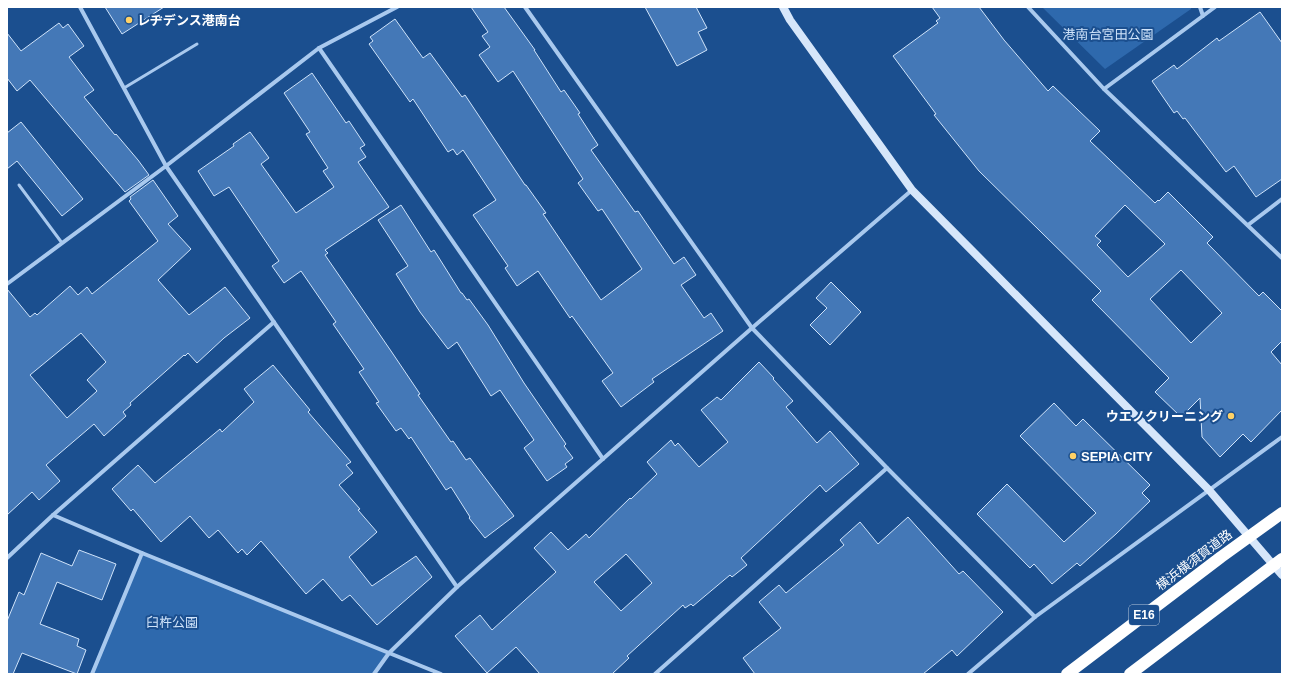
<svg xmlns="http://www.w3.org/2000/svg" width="1289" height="681" font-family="Arial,'Noto Sans JP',sans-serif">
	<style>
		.green { fill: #2e69ad }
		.building { fill: #4478b7; stroke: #cfe3fa; fill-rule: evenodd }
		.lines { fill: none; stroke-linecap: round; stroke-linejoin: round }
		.lane { stroke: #a9c9ee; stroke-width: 3 }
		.street { stroke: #a9c9ee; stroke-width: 4 }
		.secondary { stroke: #d6e6fa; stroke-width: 8 }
		.highway { stroke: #fff; stroke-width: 12 }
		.poi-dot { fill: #ffd166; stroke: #1b4f8f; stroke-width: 1.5 }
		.labels { text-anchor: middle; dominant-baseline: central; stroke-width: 4; stroke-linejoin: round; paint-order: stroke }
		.shield { fill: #1b4f8f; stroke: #bbcadd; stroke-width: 1 }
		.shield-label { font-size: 12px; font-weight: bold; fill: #fff }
		.poi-label { font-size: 13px; font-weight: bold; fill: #fff; stroke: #1b4f8f; text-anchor: start }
		.park-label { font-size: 13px; fill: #cfe3fa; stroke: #1b4f8f }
		.street-label { font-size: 13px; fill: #fff; stroke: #1b4f8f }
	</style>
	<rect width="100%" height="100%" fill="#1b4f8f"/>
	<g class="green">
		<path d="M 1042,7 L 1191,7 L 1191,9 L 1105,69 Z"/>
		<path d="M 142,553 L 389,653 L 374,674 L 92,674 Z"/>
	</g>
	<g class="building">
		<path d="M 105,7 L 164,7 L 122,34 Z"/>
		<path d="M 471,7 L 504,7 L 535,50 L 534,50 L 561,92 L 564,90 L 580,113 L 578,114 L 598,145 L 591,150 L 635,212 L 638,211 L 674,264 L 684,257 L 696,275 L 681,285 L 704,318 L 711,313 L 723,331 L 652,379 L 654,382 L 621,407 L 602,381 L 613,373 L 572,316 L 570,318 L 538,271 L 517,286 L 505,268 L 508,266 L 473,215 L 496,200 L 463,150 L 457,155 L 453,149 L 448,152 L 413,99 L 410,102 L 369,44 L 373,41 L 370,37 L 395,19 L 423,58 L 430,53 L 462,97 L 465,95 L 525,185 L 526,185 L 546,213 L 543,214 L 601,300 L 642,269 L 602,209 L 598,211 L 578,183 L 583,179 L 513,71 L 498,82 L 479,55 L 490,47 L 482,36 L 488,32 Z"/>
		<path d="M 645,7 L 696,7 L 707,28 L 698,32 L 707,50 L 677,66 Z"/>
		<path d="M 932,7 L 979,7 L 1004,40 L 1048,91 L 1053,86 L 1100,131 L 1090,141 L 1155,203 L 1158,200 L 1159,201 L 1168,192 L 1213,237 L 1207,243 L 1259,296 L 1263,292 L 1282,311 L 1282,341 L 1271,352 L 1282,365 L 1282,410 L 1251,442 L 1243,434 L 1220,457 L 1202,437 L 1200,398 L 1181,417 L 1155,392 L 1169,378 L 1092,300 L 1101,291 L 979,171 L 934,115 L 936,114 L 893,56 L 938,23 L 936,21 L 940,18 ZM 1125,205 L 1165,244 L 1128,277 L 1097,245 L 1101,241 L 1095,236 ZM 1181,270 L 1222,313 L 1191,343 L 1150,299 Z"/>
		<path d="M 1260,12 L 1282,43 L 1282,179 L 1256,197 L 1234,166 L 1226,172 L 1185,118 L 1183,119 L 1177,111 L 1174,113 L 1152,81 L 1174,65 L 1177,69 L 1217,38 L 1219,41 Z"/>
		<path d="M 59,23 L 63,28 L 68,24 L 84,46 L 69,57 L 94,90 L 84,97 L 115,135 L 116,134 L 138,160 L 149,175 L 125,192 L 30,80 L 17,91 L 7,78 L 7,33 L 21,51 Z"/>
		<path d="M 312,73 L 346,123 L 349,121 L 365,145 L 360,148 L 366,157 L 358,162 L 389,207 L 325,250 L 328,253 L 325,255 L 391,351 L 420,394 L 418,395 L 451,442 L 453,441 L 466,460 L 470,458 L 514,516 L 485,538 L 469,518 L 470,517 L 451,487 L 446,490 L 411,437 L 409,439 L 401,428 L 396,431 L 376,403 L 379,402 L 359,372 L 364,369 L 333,324 L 336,322 L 301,271 L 284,283 L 272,266 L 279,261 L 229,187 L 214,196 L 198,171 L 234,146 L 233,144 L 250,132 L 269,158 L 261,164 L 296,213 L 334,187 L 323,171 L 328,168 L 306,134 L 310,132 L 284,93 Z"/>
		<path d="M 21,122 L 83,199 L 62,216 L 17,161 L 7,169 L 7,133 Z"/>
		<path d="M 153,180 L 178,216 L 168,224 L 191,249 L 158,280 L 189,315 L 225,287 L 250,318 L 224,338 L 197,363 L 188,353 L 185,356 L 184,355 L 130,403 L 131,405 L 123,412 L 126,416 L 104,436 L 94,424 L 46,465 L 60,481 L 39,500 L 32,492 L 7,515 L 7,289 L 30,317 L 35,313 L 37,315 L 70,286 L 78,295 L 87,287 L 92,294 L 158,241 L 129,201 L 131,199 L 130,197 ZM 81,333 L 106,362 L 87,380 L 97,391 L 67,418 L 30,375 Z"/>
		<path d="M 401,205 L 431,252 L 434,250 L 461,293 L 462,293 L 467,300 L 469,299 L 488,325 L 524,383 L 566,444 L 564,446 L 573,458 L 565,464 L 567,467 L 547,481 L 524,448 L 534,440 L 500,390 L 491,396 L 457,342 L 448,349 L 420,312 L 396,274 L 408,266 L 378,220 Z"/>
		<path d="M 831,282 L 861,312 L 830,345 L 810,325 L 827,308 L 816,298 Z"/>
		<path d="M 759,362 L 774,378 L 773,379 L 793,401 L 786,407 L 817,443 L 830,431 L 859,464 L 826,492 L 820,485 L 741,558 L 747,565 L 732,577 L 730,575 L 693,606 L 691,604 L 685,608 L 683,605 L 627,656 L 629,658 L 612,674 L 540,674 L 516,647 L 487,673 L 455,636 L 480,615 L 492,630 L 556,572 L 534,548 L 551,532 L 568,550 L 586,534 L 589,538 L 630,498 L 631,499 L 657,474 L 647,462 L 671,440 L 675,446 L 678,443 L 699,467 L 728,442 L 701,410 L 717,397 L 721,400 ZM 626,554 L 652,583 L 621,611 L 594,582 Z"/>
		<path d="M 273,365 L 310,410 L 308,412 L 351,462 L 346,465 L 353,473 L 339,485 L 360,509 L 358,510 L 377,532 L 349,557 L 372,586 L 416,556 L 432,577 L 377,625 L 350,595 L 342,601 L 323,579 L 306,594 L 261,541 L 247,555 L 242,549 L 238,553 L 218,530 L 209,538 L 190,516 L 161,542 L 133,509 L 131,511 L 112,489 L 138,465 L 155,483 L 220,429 L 222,432 L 254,402 L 244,389 Z"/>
		<path d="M 1054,403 L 1076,426 L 1083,419 L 1150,485 L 1142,493 L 1150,501 L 1116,534 L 1080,566 L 1077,563 L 1052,584 L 1034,564 L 1030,568 L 977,514 L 1007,484 L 1064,542 L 1096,513 L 1020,436 Z"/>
		<path d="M 908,517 L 959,574 L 963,571 L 1003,612 L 957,656 L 952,650 L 923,674 L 755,674 L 743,658 L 781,628 L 759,602 L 779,585 L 786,593 L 844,545 L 840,540 L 860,522 L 878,544 Z"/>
		<path d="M 79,550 L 116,564 L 102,600 L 57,582 L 40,624 L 79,639 L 77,646 L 86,650 L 77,674 L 22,653 L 13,674 L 7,674 L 7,621 L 19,592 L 24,595 L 41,553 L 72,566 Z"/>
	</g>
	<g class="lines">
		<g class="lane">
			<path d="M 124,88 L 197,44"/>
			<path d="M 19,185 L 62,243"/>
		</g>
		<g class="street">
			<path d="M 80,7 L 166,166 L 319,48 L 397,7"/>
			<path d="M 525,7 L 752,328 L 887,468 L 1035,617 L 968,674"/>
			<path d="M 1028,7 L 1104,89 L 1215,7"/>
			<path d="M 1200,7 L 1203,16"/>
			<path d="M 319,48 L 603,459"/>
			<path d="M 1104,89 L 1282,258"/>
			<path d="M 1248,225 L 1282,199"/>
			<path d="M 7,284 L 166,166 L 457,587 L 389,653 L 374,674"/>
			<path d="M 53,515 L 142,553"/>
			<path d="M 7,558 L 53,515 L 274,322"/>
			<path d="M 457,587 L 752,328 L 912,190"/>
			<path d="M 1035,617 L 1282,437"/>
			<path d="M 92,674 L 142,553 L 441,674"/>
			<path d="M 655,674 L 887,468"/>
		</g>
		<path class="secondary" d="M 783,7 L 790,20 L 912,190 L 1209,490 L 1282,575"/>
		<g class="highway">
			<path d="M 1067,674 L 1221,557 L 1282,513"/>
			<path d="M 1130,674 L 1282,559"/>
		</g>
	</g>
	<g class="poi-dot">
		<circle cx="129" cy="20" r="4"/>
		<circle cx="1231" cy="416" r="4"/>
		<circle cx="1073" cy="456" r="4"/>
	</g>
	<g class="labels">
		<rect class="shield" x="1129" y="605" width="30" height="20" rx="3"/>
		<g class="shield-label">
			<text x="1144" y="615">E16</text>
		</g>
		<g class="poi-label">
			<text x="137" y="20">レヂデンス港南台</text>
			<text x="1223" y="416" text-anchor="end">ウエノクリーニング</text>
			<text x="1081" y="456">SEPIA CITY</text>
		</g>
		<g class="park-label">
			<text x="1108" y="34">港南台宮田公園</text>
			<text x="172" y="622">臼杵公園</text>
		</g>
		<g class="street-label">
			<text transform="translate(1194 560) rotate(-37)">横浜横須賀道路</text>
		</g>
	</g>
	<rect width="1289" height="681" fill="none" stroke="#ffffff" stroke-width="16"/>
</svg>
